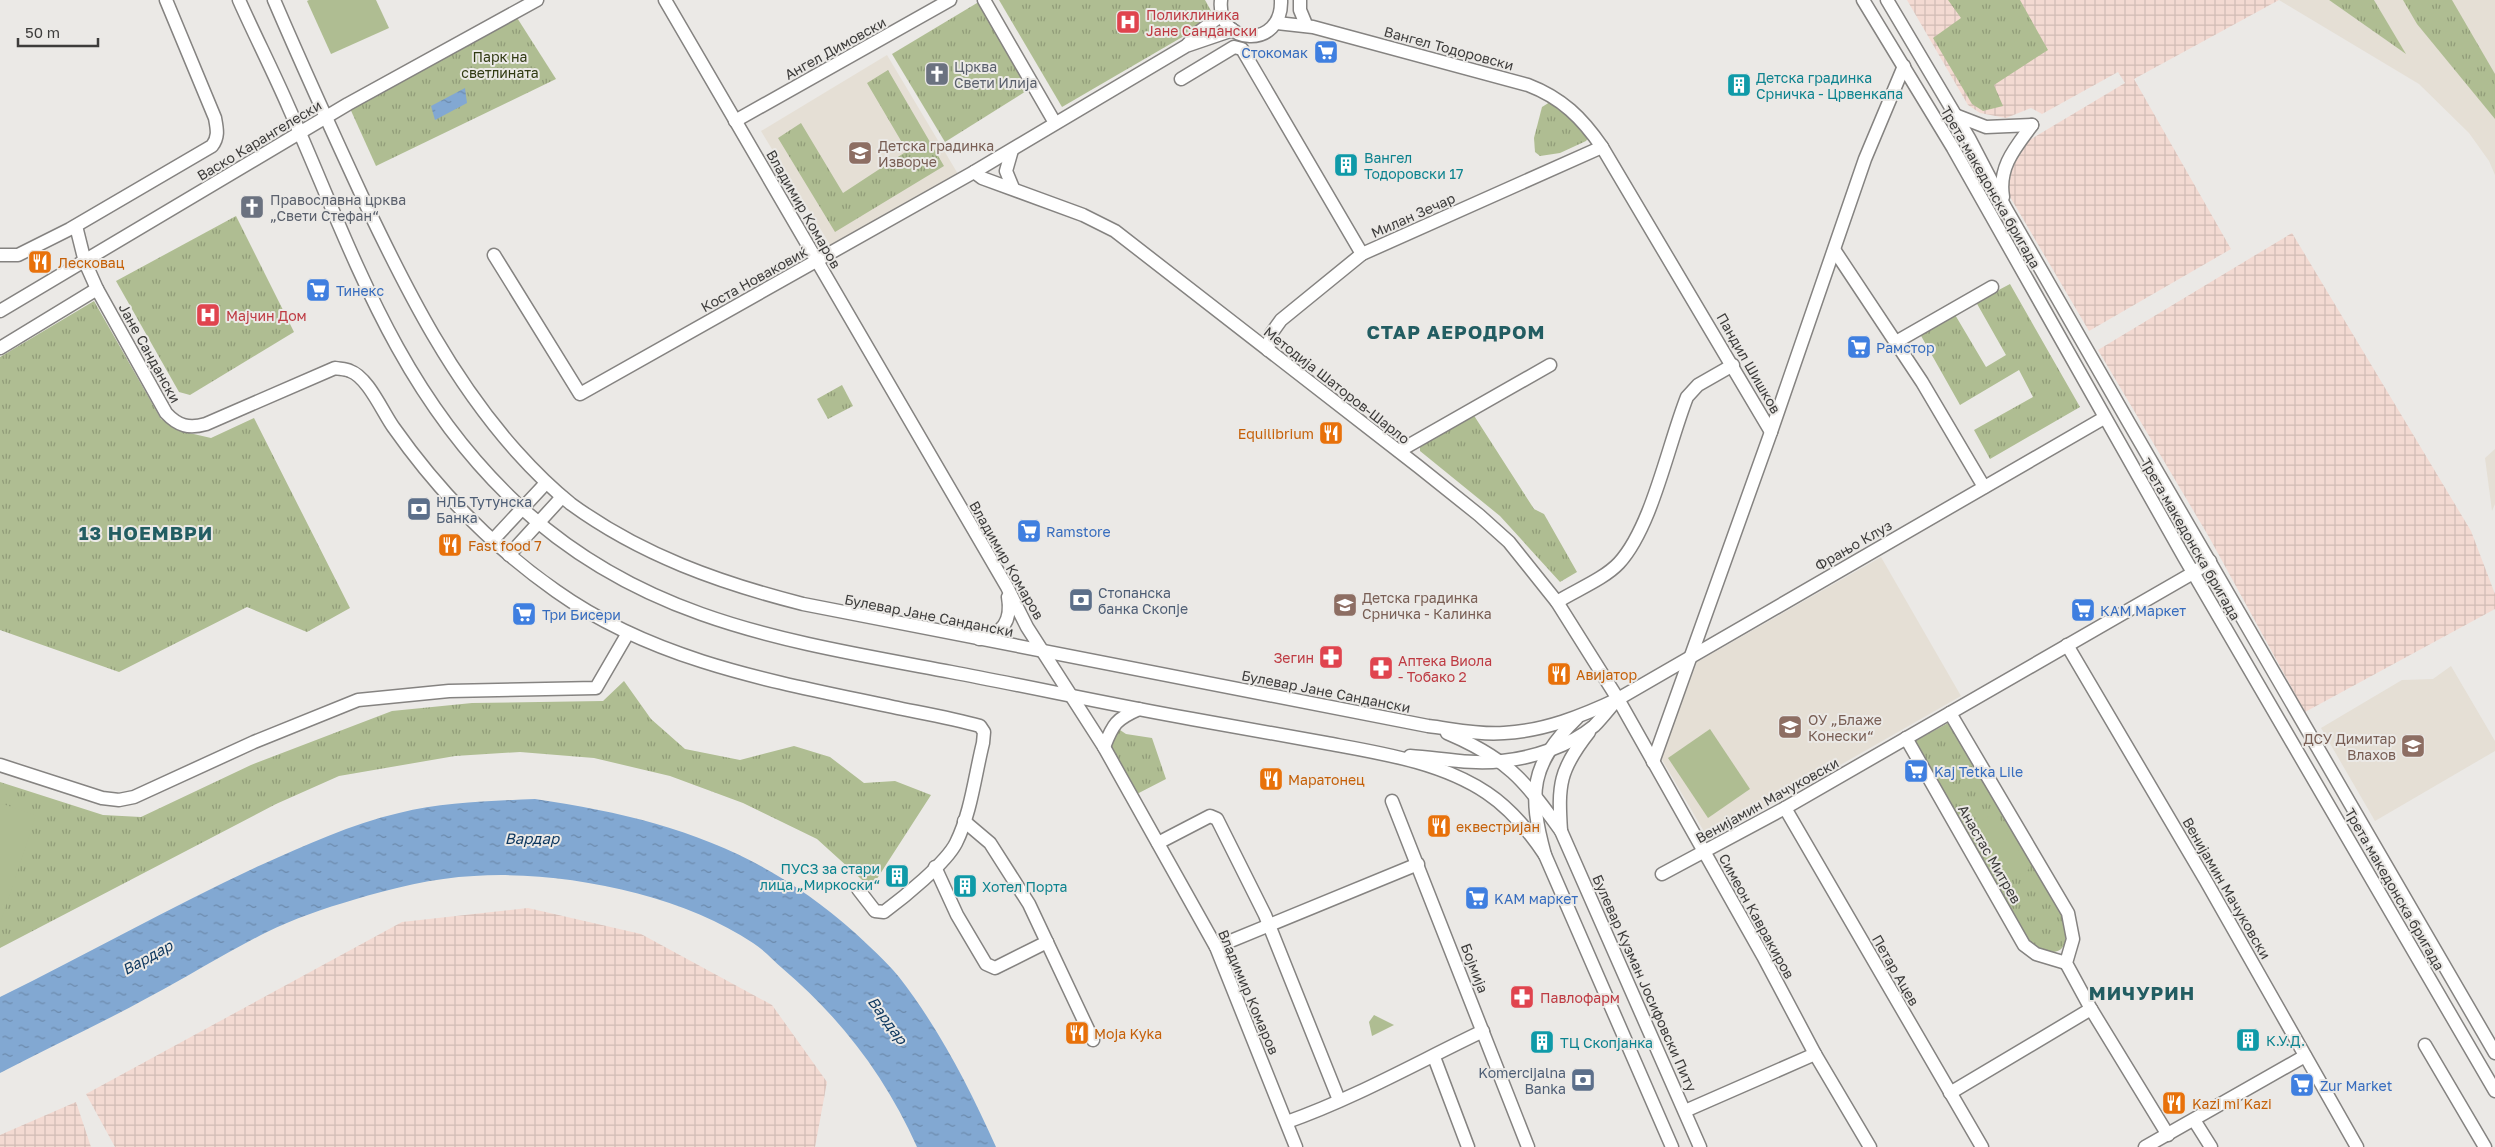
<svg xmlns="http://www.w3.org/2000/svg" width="2495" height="1147" font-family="'Golos Text',sans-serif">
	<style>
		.industrial { fill: url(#industrial-grid) }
		.built { fill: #e5dfd5 }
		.grass { fill: url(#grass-tufts) }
		.pitch { fill: #afbd92 }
		.water { fill: url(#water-ripples) }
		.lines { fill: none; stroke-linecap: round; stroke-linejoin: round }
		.minor-casing { stroke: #858381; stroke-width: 15 }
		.minor { stroke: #fff; stroke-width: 12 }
		.labels { text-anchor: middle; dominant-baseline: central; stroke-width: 4; stroke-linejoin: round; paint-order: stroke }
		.health-label { font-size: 14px; fill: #be3a42; stroke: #ebe9e6; text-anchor: start }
		.street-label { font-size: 14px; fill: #3d3c3b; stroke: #ebe9e6 }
		.shop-label { font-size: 14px; fill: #366cbe; stroke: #ebe9e6; text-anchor: start }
		.park-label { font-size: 14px; fill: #303a12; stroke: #ebe9e6 }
		.worship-label { font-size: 14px; fill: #5b616d; stroke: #ebe9e6; text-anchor: start }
		.culture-label { font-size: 14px; fill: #0d838f; stroke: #ebe9e6; text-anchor: start }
		.education-label { font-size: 14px; fill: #785e54; stroke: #ebe9e6; text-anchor: start }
		.food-label { font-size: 14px; fill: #c56008; stroke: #ebe9e6; text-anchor: start }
		.service-label { font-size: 14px; fill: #4e5e75; stroke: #ebe9e6; text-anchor: start }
		.water-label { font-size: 15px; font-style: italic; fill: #0c365e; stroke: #ebe9e6 }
		.district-label { font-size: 19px; font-weight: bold; letter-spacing: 1px; fill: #225d62; stroke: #ebe9e6 }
	</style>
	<defs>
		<pattern id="industrial-grid" width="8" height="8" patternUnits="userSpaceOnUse" patternTransform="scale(1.25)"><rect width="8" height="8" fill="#f3dad2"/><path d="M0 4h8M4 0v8" fill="none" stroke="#d1bcb5"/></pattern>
		<pattern id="grass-tufts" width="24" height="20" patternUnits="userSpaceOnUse" patternTransform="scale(1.25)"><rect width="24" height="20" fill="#afbd92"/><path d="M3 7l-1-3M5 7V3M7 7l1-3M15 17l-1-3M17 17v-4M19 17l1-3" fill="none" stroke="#909b78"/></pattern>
		<pattern id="water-ripples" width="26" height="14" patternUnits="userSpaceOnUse" patternTransform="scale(1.25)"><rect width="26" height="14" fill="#82a8d2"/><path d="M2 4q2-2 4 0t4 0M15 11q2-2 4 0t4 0" fill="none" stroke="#6c8aac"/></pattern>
	</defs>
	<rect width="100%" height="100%" fill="#ebe9e6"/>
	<g class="industrial">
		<path d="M 1907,0 L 2279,0 L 2134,79 L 2231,249 L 2089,331 L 2006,190 L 2012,168 L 2028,141 L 2125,83 L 2118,72 L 2042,114 L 2031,108 L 2006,118 L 1980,113 L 1968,105 Z"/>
		<path d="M 2292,233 L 2471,531 L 2495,594 L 2495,609 L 2305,712 L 2209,537 L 2098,350 Z"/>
		<path d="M 528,908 L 641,934 L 772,1005 L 827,1082 L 815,1147 L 115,1147 L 86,1094 L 402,922 Z"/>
		<path d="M 76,1102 L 91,1147 L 0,1147 L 0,1135 Z"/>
	</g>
	<g class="built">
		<path d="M 2279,0 L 2329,0 L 2405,53 L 2374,0 L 2495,0 L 2495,175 L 2489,161 L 2469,133 L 2419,84 Z"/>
		<path d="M 887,55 L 958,174 L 832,248 L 761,131 Z"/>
		<path d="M 2495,449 L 2495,504 L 2492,511 L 2485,458 Z"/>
		<path d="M 1881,557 L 1961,696 L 1709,840 L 1661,758 L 1697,662 Z"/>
		<path d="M 2451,666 L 2495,741 L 2495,751 L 2375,821 L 2321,728 L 2402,680 L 2433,679 Z"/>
	</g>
	<g class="grass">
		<path d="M 982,0 L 1031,88 L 945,142 L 892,54 Z"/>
		<path d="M 999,0 L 1205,0 L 1215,18 L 1062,107 Z"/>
		<path d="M 1948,0 L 2020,0 L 2048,50 L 1994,85 L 2003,106 L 1983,111 L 1972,104 L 1933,38 L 1961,18 Z"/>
		<path d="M 2329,0 L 2374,0 L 2406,54 Z"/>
		<path d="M 2403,0 L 2452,0 L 2495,74 L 2495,119 L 2417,24 Z"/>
		<path d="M 514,13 L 556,79 L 376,166 L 348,104 Z"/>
		<path d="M 888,70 L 944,166 L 835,232 L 778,138 L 801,123 L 843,193 L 907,151 L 867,83 Z"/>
		<path d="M 1550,102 L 1576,121 L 1588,138 L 1586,141 L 1560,153 L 1540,156 L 1535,152 L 1534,138 L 1542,107 Z"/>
		<path d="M 236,216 L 294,332 L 190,395 L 179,392 L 116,281 Z"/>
		<path d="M 2010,284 L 2080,407 L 1990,459 L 1974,430 L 2033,397 L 2019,370 L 1960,405 L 1920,334 L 1954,313 L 1986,367 L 2006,355 L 1976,302 Z"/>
		<path d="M 94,301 L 161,419 L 185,432 L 211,438 L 254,418 L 350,608 L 307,632 L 247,607 L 119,672 L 0,630 L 0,357 Z"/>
		<path d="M 842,385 L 853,406 L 828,419 L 817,399 Z"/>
		<path d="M 1473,414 L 1534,509 L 1544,514 L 1577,572 L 1560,582 L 1500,516 L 1420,451 L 1420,445 Z"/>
		<path d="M 624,681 L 651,719 L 685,749 L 740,760 L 794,746 L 830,757 L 864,783 L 895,781 L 931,795 L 871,888 L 817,839 L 743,803 L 670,776 L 594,758 L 520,752 L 455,756 L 339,776 L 276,804 L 0,948 L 0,782 L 103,815 L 141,817 L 251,765 L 392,711 L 472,703 L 603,701 Z"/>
		<path d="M 1950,722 L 2061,912 C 2066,925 2073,954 2049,952 C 2043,952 2036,947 2031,945 L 1913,742 Z"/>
		<path d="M 1120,730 L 1126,734 L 1152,738 L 1166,779 L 1133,796 L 1104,747 Z"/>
	</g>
	<g class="pitch">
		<path d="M 309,0 L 376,0 L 389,28 L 331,54 L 307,1 Z"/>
		<path d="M 1710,729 L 1750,789 L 1708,818 L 1668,758 Z"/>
		<path d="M 0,803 L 36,815 L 0,924 Z"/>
		<path d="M 1996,812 L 2029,869 L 2000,886 L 1967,829 Z"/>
		<path d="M 1374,1015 L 1394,1025 L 1372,1036 L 1369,1022 Z"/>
	</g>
	<g class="water">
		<path d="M 465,88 L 467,103 L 435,120 L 431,106 Z"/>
		<path d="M 535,799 C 659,817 759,847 854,932 C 869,946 886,961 899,977 C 940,1030 969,1087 996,1147 L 917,1147 C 886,1077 840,1017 782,968 C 773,960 764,950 753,943 C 681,894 561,870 474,876 C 433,878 393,888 353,900 C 325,908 293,919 267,932 C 227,952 189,976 149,997 C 100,1024 50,1047 0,1073 L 0,997 C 88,954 172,906 261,865 C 306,845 351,824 399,813 C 444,802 490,801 535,799 Z"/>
	</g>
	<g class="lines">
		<defs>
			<g id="minor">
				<path d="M 239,0 C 255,36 273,71 289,108 C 352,250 394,384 509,496 C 635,620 786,641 951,672 C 1031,687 1112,705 1192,719 C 1237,727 1282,735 1326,743 C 1380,753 1441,762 1487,793 C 1511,809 1529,831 1545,855"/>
				<path d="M 274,0 C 304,70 336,140 368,209 C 409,295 452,379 516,451 C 533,470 551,488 571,504 C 641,555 720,583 803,604 L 1428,726 C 1453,729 1479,735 1504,733 C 1544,731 1582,716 1618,699 L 2104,418"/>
				<path d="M 665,0 L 1007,587 L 1027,627 L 1104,747 L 1216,947 L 1296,1147"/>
				<path d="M 984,0 L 1055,123"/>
				<path d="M 1221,0 C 1216,46 1283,50 1281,0"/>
				<path d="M 1300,0 L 1300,10 L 1305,22"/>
				<path d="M 1863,0 L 1953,148 L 2184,557 L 2495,1091"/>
				<path d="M 1887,0 L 1969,138 L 2005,207 L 2129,423 L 2495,1053"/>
				<path d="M 1277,23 L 1313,27 L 1528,85 C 1562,98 1582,118 1602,147 L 1771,432"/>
				<path d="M 1188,44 L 1200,31 L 1222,15"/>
				<path d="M 1181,79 L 1234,47 L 1242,49 L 1362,254"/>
				<path d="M 1955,115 L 1986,127 L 2032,125"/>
				<path d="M 735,121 L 950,0"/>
				<path d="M 1012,150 L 1006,171 L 1013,188"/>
				<path d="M 974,172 L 982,178 L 1083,215 L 1115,231 L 1419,467 L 1479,515 L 1509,542 L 1557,602 L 1618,699 L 1763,956 L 1815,1054 L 1870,1147"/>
				<path d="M 2003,197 C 1998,167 2015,148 2032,125"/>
				<path d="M 76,226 L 85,262 L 97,289 L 166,413 C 178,426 189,429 206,424 L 335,368 C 340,369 346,369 350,371 C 368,377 383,413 394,428 C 439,492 492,546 556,591 C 656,662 776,682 893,707 C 922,713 952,718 980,726 L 984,732 L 983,743 C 975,775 971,813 956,843 C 946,863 903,898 884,912 L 875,911 L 858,889"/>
				<path d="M 1835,251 L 1922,382 L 1984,487"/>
				<path d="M 0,255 L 18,255 L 70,229 L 212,146 C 219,137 217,129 215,118 L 166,0"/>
				<path d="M 494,255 L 580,394 L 974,172 L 1186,46 L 1233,30"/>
				<path d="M 0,311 L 348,104 L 537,0"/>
				<path d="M 1896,342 L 1992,287"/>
				<path d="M 0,348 L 97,289"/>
				<path d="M 1268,350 L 1271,334 L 1281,320 L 1362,254 L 1602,147"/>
				<path d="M 1399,451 L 1550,365"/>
				<path d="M 492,541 L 546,483"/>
				<path d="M 509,555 L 562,497"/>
				<path d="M 1557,602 C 1576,590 1604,579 1619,563 C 1652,527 1668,445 1687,397 L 1698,385 L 1733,365"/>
				<path d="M 979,639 C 1003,635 1012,620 1008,597"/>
				<path d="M 2067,645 L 2206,881 L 2357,1147"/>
				<path d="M 1950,713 L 2068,913 L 2073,939 L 2066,963 L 2091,1009 L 2168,1135"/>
				<path d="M 1577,718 C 1530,764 1528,794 1545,855 L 1672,1147"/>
				<path d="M 1447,733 C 1506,758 1525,780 1561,831 L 1700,1147"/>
				<path d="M 1906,738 L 2024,945 L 2036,954 L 2066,963"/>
				<path d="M 1104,747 C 1113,724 1116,719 1139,709"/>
				<path d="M 1410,756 C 1440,758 1472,765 1502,761 C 1532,758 1570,746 1594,726 C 1601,719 1608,710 1614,703"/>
				<path d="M 1653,762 L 1771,432 L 1865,159 L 1904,66"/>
				<path d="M 0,765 L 102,798 L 119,800 L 134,797 L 254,742 L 358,700 L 449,691 L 596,688 L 628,633"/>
				<path d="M 1392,801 L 1528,1147"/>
				<path d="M 1785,808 L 1982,1147"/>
				<path d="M 964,821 L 990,843 L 1029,904 L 1093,1040"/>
				<path d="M 1561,831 C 1558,785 1559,770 1589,732"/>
				<path d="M 1158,843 L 1210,816 L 1217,819 L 1265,915 L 1339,1100"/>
				<path d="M 935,867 L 957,915 L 986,964 L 995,968 L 1047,942"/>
				<path d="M 1662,874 L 1785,808 L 2193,573 L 2210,561"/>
				<path d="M 1216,947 L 1418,864"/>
				<path d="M 2425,1045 L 2485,1147"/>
				<path d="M 1434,1057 L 1468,1147"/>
				<path d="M 1950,1093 L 2091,1009"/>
				<path d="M 1685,1111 L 1815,1054"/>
				<path d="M 2194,1120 L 2211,1147"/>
				<path d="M 1287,1122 C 1355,1098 1418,1062 1483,1031"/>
				<path d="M 2145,1147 L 2305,1056"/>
			</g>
		</defs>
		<use href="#minor" class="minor-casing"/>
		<use href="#minor" class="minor"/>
	</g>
	<defs>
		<symbol id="hospital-square" viewBox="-11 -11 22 22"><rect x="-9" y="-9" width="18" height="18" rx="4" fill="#e0444e" stroke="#ebe9e6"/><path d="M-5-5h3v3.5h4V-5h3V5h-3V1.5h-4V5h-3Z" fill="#fff"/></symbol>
		<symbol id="supermarket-square" viewBox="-11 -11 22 22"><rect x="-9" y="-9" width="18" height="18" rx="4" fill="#3f7fe0" stroke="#ebe9e6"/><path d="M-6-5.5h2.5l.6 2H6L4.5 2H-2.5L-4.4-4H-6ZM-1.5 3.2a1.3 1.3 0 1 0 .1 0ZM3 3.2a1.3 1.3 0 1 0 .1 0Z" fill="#fff"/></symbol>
		<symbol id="church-square" viewBox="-11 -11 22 22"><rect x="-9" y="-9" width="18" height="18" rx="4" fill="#6b7280" stroke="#ebe9e6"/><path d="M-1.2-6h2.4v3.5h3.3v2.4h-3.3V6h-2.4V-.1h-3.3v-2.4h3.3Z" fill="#fff"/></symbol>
		<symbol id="building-square" viewBox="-11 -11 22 22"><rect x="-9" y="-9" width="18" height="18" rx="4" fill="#0f9aa8" stroke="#ebe9e6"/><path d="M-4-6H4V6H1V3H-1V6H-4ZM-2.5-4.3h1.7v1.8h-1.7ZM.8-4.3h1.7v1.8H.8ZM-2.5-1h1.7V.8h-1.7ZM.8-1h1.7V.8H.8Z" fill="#fff"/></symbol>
		<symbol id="school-square" viewBox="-11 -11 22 22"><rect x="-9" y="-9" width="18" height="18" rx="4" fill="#8d6e63" stroke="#ebe9e6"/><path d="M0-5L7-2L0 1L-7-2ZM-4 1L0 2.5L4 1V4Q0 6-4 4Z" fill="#fff"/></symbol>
		<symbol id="restaurant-square" viewBox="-11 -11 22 22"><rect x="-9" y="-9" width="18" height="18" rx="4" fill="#e8710a" stroke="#ebe9e6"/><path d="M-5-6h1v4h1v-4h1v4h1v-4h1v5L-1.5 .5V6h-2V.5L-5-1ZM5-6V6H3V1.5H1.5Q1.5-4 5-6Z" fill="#fff"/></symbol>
		<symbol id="bank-square" viewBox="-11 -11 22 22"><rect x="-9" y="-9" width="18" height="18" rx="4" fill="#5c6f8a" stroke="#ebe9e6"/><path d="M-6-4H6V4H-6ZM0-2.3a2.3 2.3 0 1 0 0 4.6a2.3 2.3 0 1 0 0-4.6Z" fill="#fff"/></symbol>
		<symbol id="pharmacy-square" viewBox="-11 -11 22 22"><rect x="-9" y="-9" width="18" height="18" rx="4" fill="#e0444e" stroke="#ebe9e6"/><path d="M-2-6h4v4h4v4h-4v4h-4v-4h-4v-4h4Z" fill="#fff"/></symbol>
	</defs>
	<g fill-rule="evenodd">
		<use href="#hospital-square" x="1114" y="8" width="28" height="28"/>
		<use href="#supermarket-square" x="1312" y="38" width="28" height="28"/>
		<use href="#church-square" x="923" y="60" width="28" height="28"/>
		<use href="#building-square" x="1725" y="71" width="28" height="28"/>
		<use href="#school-square" x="846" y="139" width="28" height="28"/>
		<use href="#building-square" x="1332" y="151" width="28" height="28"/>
		<use href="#church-square" x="238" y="193" width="28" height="28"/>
		<use href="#restaurant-square" x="26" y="248" width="28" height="28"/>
		<use href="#supermarket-square" x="304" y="276" width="28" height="28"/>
		<use href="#hospital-square" x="194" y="301" width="28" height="28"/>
		<use href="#supermarket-square" x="1845" y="333" width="28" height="28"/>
		<use href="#restaurant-square" x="1317" y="419" width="28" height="28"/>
		<use href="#bank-square" x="405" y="495" width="28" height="28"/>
		<use href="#supermarket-square" x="1015" y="517" width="28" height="28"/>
		<use href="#restaurant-square" x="436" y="531" width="28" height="28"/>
		<use href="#bank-square" x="1067" y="586" width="28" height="28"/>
		<use href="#school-square" x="1331" y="591" width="28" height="28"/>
		<use href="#supermarket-square" x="2069" y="596" width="28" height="28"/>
		<use href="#supermarket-square" x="510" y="600" width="28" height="28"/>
		<use href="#pharmacy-square" x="1317" y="643" width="28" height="28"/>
		<use href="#pharmacy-square" x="1367" y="654" width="28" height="28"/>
		<use href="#restaurant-square" x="1545" y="660" width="28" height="28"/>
		<use href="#school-square" x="1776" y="713" width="28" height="28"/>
		<use href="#school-square" x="2399" y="732" width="28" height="28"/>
		<use href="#supermarket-square" x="1902" y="757" width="28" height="28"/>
		<use href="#restaurant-square" x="1257" y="765" width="28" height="28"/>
		<use href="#restaurant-square" x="1425" y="812" width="28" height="28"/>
		<use href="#building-square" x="883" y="862" width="28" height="28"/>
		<use href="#building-square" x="951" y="872" width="28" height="28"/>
		<use href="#supermarket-square" x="1463" y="884" width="28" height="28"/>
		<use href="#pharmacy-square" x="1508" y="983" width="28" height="28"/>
		<use href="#restaurant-square" x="1063" y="1019" width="28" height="28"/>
		<use href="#building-square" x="2234" y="1026" width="28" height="28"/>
		<use href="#building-square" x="1528" y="1028" width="28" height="28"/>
		<use href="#bank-square" x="1569" y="1066" width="28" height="28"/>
		<use href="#supermarket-square" x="2288" y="1071" width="28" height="28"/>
		<use href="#restaurant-square" x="2160" y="1089" width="28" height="28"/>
	</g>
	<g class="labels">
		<g class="health-label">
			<text x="1146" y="14">Поликлиника<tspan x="1146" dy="16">Јане Сандански</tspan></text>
			<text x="226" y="315">Мајчин Дом</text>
			<text x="1314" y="657" text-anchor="end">Зегин</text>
			<text x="1398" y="660">Аптека Виола<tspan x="1398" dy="16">- Тобако 2</tspan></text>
			<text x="1540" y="997">Павлофарм</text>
		</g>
		<g class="street-label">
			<text transform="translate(835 48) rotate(-29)">Ангел Димовски</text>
			<text transform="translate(1449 48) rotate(15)">Вангел Тодоровски</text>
			<text transform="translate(259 140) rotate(-31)">Васко Карангелески</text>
			<text transform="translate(1991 187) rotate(60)">Трета македонска бригада</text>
			<text transform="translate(804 209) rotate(60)">Владимир Комаров</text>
			<text transform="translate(1413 215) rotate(-24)">Милан Зечар</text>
			<text transform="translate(754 279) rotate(-29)">Коста Новаковиќ</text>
			<text transform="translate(150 353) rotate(61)">Јане Сандански</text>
			<text transform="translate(1749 363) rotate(60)">Пандил Шишков</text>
			<text transform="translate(1337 385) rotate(38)">Методија Шаторов-Шарло</text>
			<text transform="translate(2191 539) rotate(60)">Трета македонска бригада</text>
			<text transform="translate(1853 545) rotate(-30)">Фрањо Клуз</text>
			<text transform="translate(1007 560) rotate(60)">Владимир Комаров</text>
			<text transform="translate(929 615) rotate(11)">Булевар Јане Сандански</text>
			<text transform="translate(1326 691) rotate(11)">Булевар Јане Сандански</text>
			<text transform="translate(1767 800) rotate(-29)">Венијамин Мачуковски</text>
			<text transform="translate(1990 854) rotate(60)">Анастас Митрев</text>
			<text transform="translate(2227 888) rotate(60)">Венијамин Мачуковски</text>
			<text transform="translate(2395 889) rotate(60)">Трета македонска бригада</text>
			<text transform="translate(1757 916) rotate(61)">Симеон Кавракиров</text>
			<text transform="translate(1475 968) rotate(69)">Бојмија</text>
			<text transform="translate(1896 970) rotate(60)">Петар Ацев</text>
			<text transform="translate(1645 983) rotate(66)">Булевар Кузман Јосифовски Питу</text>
			<text transform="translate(1249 992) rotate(67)">Владимир Комаров</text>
		</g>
		<g class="shop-label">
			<text x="1308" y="52" text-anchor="end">Стокомак</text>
			<text x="336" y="290">Тинекс</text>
			<text x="1876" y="347">Рамстор</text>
			<text x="1046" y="531">Ramstore</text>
			<text x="2100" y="610">КАМ Маркет</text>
			<text x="542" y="614">Три Бисери</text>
			<text x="1934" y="771">Kaj Tetka Lile</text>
			<text x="1494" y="898">KAM маркет</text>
			<text x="2320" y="1085">Zur Market</text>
		</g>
		<g class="park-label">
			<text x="500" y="56">Парк на<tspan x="500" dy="16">светлината</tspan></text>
		</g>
		<g class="worship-label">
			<text x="954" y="66">Црква<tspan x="954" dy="16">Свети Илија</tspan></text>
			<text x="270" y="199">Православна црква<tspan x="270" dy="16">„Свети Стефан“</tspan></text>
		</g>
		<g class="culture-label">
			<text x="1756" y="77">Детска градинка<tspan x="1756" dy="16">Срничка - Црвенкапа</tspan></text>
			<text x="1364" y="157">Вангел<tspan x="1364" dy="16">Тодоровски 17</tspan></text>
			<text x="880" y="868" text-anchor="end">ПУСЗ за стари<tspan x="880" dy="16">лица „Миркоски“</tspan></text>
			<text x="982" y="886">Хотел Порта</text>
			<text x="2266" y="1040">К.У.Д.</text>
			<text x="1560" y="1042">ТЦ Скопјанка</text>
		</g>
		<g class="education-label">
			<text x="878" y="145">Детска градинка<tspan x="878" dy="16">Изворче</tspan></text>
			<text x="1362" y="597">Детска градинка<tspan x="1362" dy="16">Срничка - Калинка</tspan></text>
			<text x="1808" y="719">ОУ „Блаже<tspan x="1808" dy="16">Конески“</tspan></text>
			<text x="2396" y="738" text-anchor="end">ДСУ Димитар<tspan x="2396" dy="16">Влахов</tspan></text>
		</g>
		<g class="food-label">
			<text x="58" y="262">Лесковац</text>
			<text x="1314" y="433" text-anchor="end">Equilibrium</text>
			<text x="468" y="545">Fast food 7</text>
			<text x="1576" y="674">Авијатор</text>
			<text x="1288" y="779">Маратонец</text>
			<text x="1456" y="826">еквестријан</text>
			<text x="1094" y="1033">Moja Kyka</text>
			<text x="2192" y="1103">Kazi mi Kazi</text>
		</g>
		<g class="service-label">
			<text x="436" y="501">НЛБ Тутунска<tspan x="436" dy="16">Банка</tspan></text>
			<text x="1098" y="592">Стопанска<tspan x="1098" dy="16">банка Скопје</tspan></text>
			<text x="1566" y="1072" text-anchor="end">Komercijalna<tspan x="1566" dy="16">Banka</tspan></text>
		</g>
		<g class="water-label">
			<text x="532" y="838">Вардар</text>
			<text transform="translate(147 957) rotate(-29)">Вардар</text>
			<text transform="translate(888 1020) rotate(54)">Вардар</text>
		</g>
		<g class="district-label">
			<text x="1456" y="331">СТАР АЕРОДРОМ</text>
			<text x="146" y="532">13 НОЕМВРИ</text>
			<text x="2142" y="992">МИЧУРИН</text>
		</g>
	</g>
	<path d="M18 38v8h80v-8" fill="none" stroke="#3d3c3b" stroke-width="2.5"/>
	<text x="25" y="38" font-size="15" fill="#3d3c3b" stroke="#ebe9e6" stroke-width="4" paint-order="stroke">50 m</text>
</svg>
